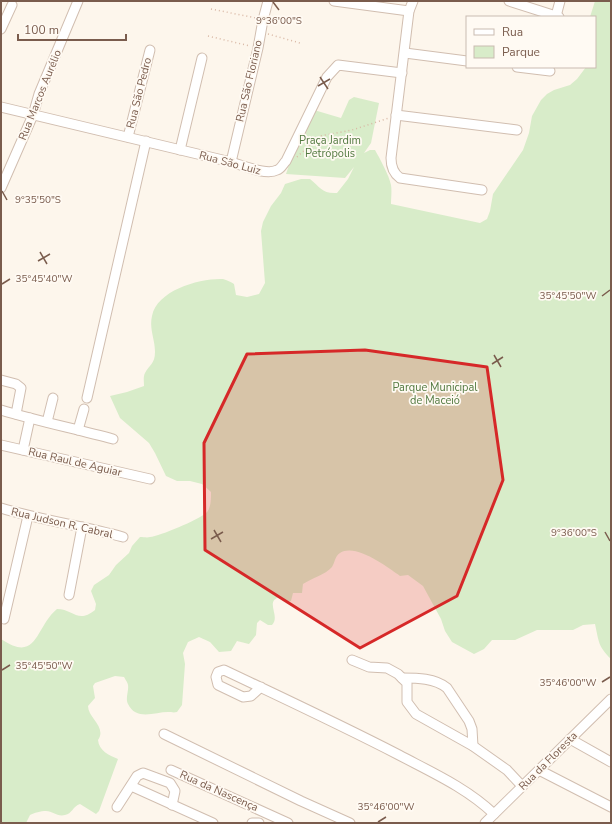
<svg xmlns="http://www.w3.org/2000/svg" width="612" height="824" font-family="'Nunito Sans',sans-serif">
	<style>
		.green { fill: #d8ecc9 }
		.lines { fill: none; stroke-linecap: round; stroke-linejoin: round }
		.minor-casing { stroke: #d1beb0; stroke-width: 11 }
		.path { stroke: #d9b8a5; stroke-width: 1.5; stroke-dasharray: 1 3; stroke-linecap: butt }
		.minor { stroke: #fff; stroke-width: 9 }
		.marked { fill: #d62828; fill-opacity: 0.2; stroke: #d62828; stroke-width: 3; stroke-linejoin: round }
		.ticks { fill: none; stroke: #7a5c4d; stroke-width: 1.5 }
		.labels { text-anchor: middle; dominant-baseline: central; stroke-width: 3.5; stroke-linejoin: round; paint-order: stroke }
		.street-label { font-size: 11px; fill: #7a5c4d; stroke: #fffaf3 }
		.park-label { font-size: 11px; fill: #537a41; stroke: #fffaf3 }
		.ticks-label { font-size: 10px; text-anchor: middle; fill: #7a5c4d; stroke: #fffaf3; stroke-width: 3.5; stroke-linejoin: round; paint-order: stroke }
	</style>
	<rect width="100%" height="100%" fill="#fdf6ec"/>
	<path class="green" d="M 595,1 L 611,1 L 611,659 C 598,646 599,642 595,624 L 583,625 L 573,630 L 537,630 L 515,640 L 492,640 L 484,649 L 474,654 L 452,642 L 445,631 L 441,619 L 423,586 L 408,575 L 400,576 C 387,567 356,543 340,553 C 335,556 335,562 332,567 C 325,575 312,578 303,584 L 302,593 L 293,593 L 291,601 L 287,602 L 280,597 C 264,601 281,616 272,625 L 268,625 L 260,620 L 257,623 L 256,635 L 249,644 L 237,641 L 231,651 L 219,652 L 210,642 L 199,637 L 188,642 L 183,653 L 185,664 L 182,705 L 177,712 C 173,713 172,712 168,712 C 155,712 136,721 128,704 C 125,698 129,691 128,685 C 128,683 125,679 124,677 L 115,676 L 95,683 L 93,686 L 95,698 L 88,706 C 88,718 107,727 98,740 C 99,751 109,755 118,759 L 99,811 L 96,814 L 80,804 C 73,806 72,814 65,815 C 57,817 53,811 46,811 C 41,811 34,813 30,815 L 26,823 L 1,823 L 1,639 C 38,664 35,627 57,609 C 73,609 78,624 95,610 L 96,604 L 91,591 L 94,585 L 109,575 L 116,565 L 129,553 L 132,546 L 140,537 C 144,537 147,538 150,537 C 160,536 198,520 206,513 C 211,509 211,499 211,492 L 202,484 L 190,481 L 177,481 L 166,476 L 155,453 L 149,443 L 120,418 L 110,396 L 127,392 L 144,386 C 144,382 143,377 145,373 C 149,365 155,364 155,352 C 155,339 149,329 152,316 C 157,290 200,278 223,279 C 227,280 231,282 234,284 L 236,295 L 247,297 L 259,294 L 265,283 L 261,231 L 263,222 L 271,206 L 281,193 L 285,184 L 301,179 L 310,179 C 320,187 322,194 337,193 L 348,179 L 354,167 L 345,178 L 286,174 L 292,156 L 314,110 L 341,118 L 349,100 L 354,97 L 379,103 L 371,143 L 364,153 L 370,150 L 375,150 C 380,159 389,175 391,185 C 392,191 391,198 391,204 L 480,223 L 487,219 L 490,211 L 493,194 L 523,150 L 529,133 L 532,116 L 541,100 L 547,94 L 554,90 L 570,85 L 577,79 L 586,67 L 595,67 L 595,17 L 590,17 Z"/>
	<g class="lines">
		<defs>
			<g id="minor">
				<path d="M 334,1 L 409,11"/>
				<path d="M 413,1 L 409,11 L 391,158 C 391,165 393,173 400,178 L 482,190"/>
				<path d="M 509,1 L 559,17"/>
				<path d="M 556,16 L 560,1"/>
				<path d="M 1,29 L 12,5"/>
				<path d="M 405,53 L 467,61"/>
				<path d="M 517,67 L 550,71"/>
				<path d="M 1,107 L 231,162 C 242,165 266,176 277,170 C 281,169 283,164 286,161 L 327,77 L 338,65 L 402,73"/>
				<path d="M 396,115 L 517,130"/>
				<path d="M 128,137 L 150,50"/>
				<path d="M 180,150 L 202,58"/>
				<path d="M 231,162 L 258,48 L 263,20 L 268,1"/>
				<path d="M 1,188 L 33,115 L 39,94 L 78,1"/>
				<path d="M 1,380 L 16,384 L 21,388 L 16,414"/>
				<path d="M 87,398 L 146,141"/>
				<path d="M 1,410 C 38,421 76,429 113,439"/>
				<path d="M 47,422 L 53,398"/>
				<path d="M 78,430 L 84,409"/>
				<path d="M 1,445 L 150,479"/>
				<path d="M 23,450 L 30,418"/>
				<path d="M 1,508 C 41,520 83,526 123,537"/>
				<path d="M 69,595 L 82,527"/>
				<path d="M 4,619 L 28,516"/>
				<path d="M 352,660 L 369,667 L 387,668 L 398,674 L 407,683 L 407,702 L 416,714 L 473,746 L 507,770 L 522,786"/>
				<path d="M 402,678 C 417,678 435,678 447,688 L 469,721 L 472,729 L 473,746"/>
				<path d="M 261,687 L 251,696 L 243,697 L 218,685 L 216,677 L 218,672 L 224,670 C 283,698 341,725 399,755 C 431,772 467,788 494,814"/>
				<path d="M 164,734 L 301,801 L 350,823"/>
				<path d="M 570,739 L 611,762"/>
				<path d="M 171,770 L 288,823"/>
				<path d="M 539,770 L 611,807"/>
				<path d="M 131,786 L 213,823"/>
				<path d="M 117,807 L 137,776 L 143,773 L 170,783 L 175,791 L 172,805"/>
				<path d="M 252,823 L 259,823"/>
				<path d="M 485,823 L 611,699"/>
			</g>
		</defs>
		<use href="#minor" class="minor-casing"/>
		<g class="path">
			<path d="M 211,9 L 256,18"/>
			<path d="M 268,34 L 300,43"/>
			<path d="M 208,36 L 250,46"/>
			<path d="M 297,157 L 320,136 L 352,130 L 389,118"/>
		</g>
		<use href="#minor" class="minor"/>
	</g>
	<path class="marked" d="M 365,350 L 487,367 L 503,480 L 457,596 L 360,648 L 205,550 L 204,443 L 247,354 Z"/>
	<path class="ticks" d="M 273,2 L 279,10M 320,77 L 328,89M 318,86 L 330,79M 2,191 L 7,200M 40,252 L 47,264M 38,261 L 50,254M 2,284 L 10,279M 602,296 L 610,290M 494,355 L 501,367M 492,364 L 503,357M 214,530 L 221,542M 605,532 L 610,541M 211,539 L 223,532M 2,670 L 10,665M 602,682 L 610,677M 378,822 L 386,817"/>
	<g class="labels">
		<g class="street-label">
			<text transform="translate(249 81) rotate(-77)">Rua São Floriano</text>
			<text transform="translate(139 93) rotate(-76)">Rua São Pedro</text>
			<text transform="translate(40 95) rotate(-68)">Rua Marcos Aurélio</text>
			<text transform="translate(230 163) rotate(15)">Rua São Luiz</text>
			<text transform="translate(75 462) rotate(13)">Rua Raul de Aguiar</text>
			<text transform="translate(62 523) rotate(13)">Rua Judson R. Cabral</text>
			<text transform="translate(548 761) rotate(-45)">Rua da Floresta</text>
			<text transform="translate(219 791) rotate(24)">Rua da Nascença</text>
		</g>
		<g class="park-label">
			<text x="330" y="140">Praça Jardim<tspan x="330" dy="13">Petrópolis</tspan></text>
			<text x="435" y="387">Parque Municipal<tspan x="435" dy="13">de Maceió</tspan></text>
		</g>
	</g>
	<g class="ticks-label">
		<text x="279" y="24">9°36'00"S</text>
		<text x="38" y="203">9°35'50"S</text>
		<text x="44" y="282">35°45'40"W</text>
		<text x="568" y="299">35°45'50"W</text>
		<text x="574" y="536">9°36'00"S</text>
		<text x="44" y="669">35°45'50"W</text>
		<text x="568" y="686">35°46'00"W</text>
		<text x="386" y="810">35°46'00"W</text>
	</g>
	<rect width="612" height="824" fill="none" stroke="#7a5c4d" stroke-width="4"/>
	<rect x="466" y="16" width="130" height="52" fill="#fffaf3" stroke="#cabbb1"/>
	<rect x="474" y="29" width="20" height="6" fill="#ffffff" stroke="#cabbb1"/>
	<text x="502" y="36" font-size="12" fill="#7a5c4d">Rua</text>
	<rect x="474" y="46" width="20" height="12" fill="#d8ecc9" stroke="#cabbb1"/>
	<text x="502" y="56" font-size="12" fill="#7a5c4d">Parque</text>
	<path d="M18 34v6h108v-6" fill="none" stroke="#7a5c4d" stroke-width="2"/>
	<text x="24" y="34" font-size="12" fill="#7a5c4d" stroke="#fffaf3" stroke-width="3" paint-order="stroke">100 m</text>
</svg>
